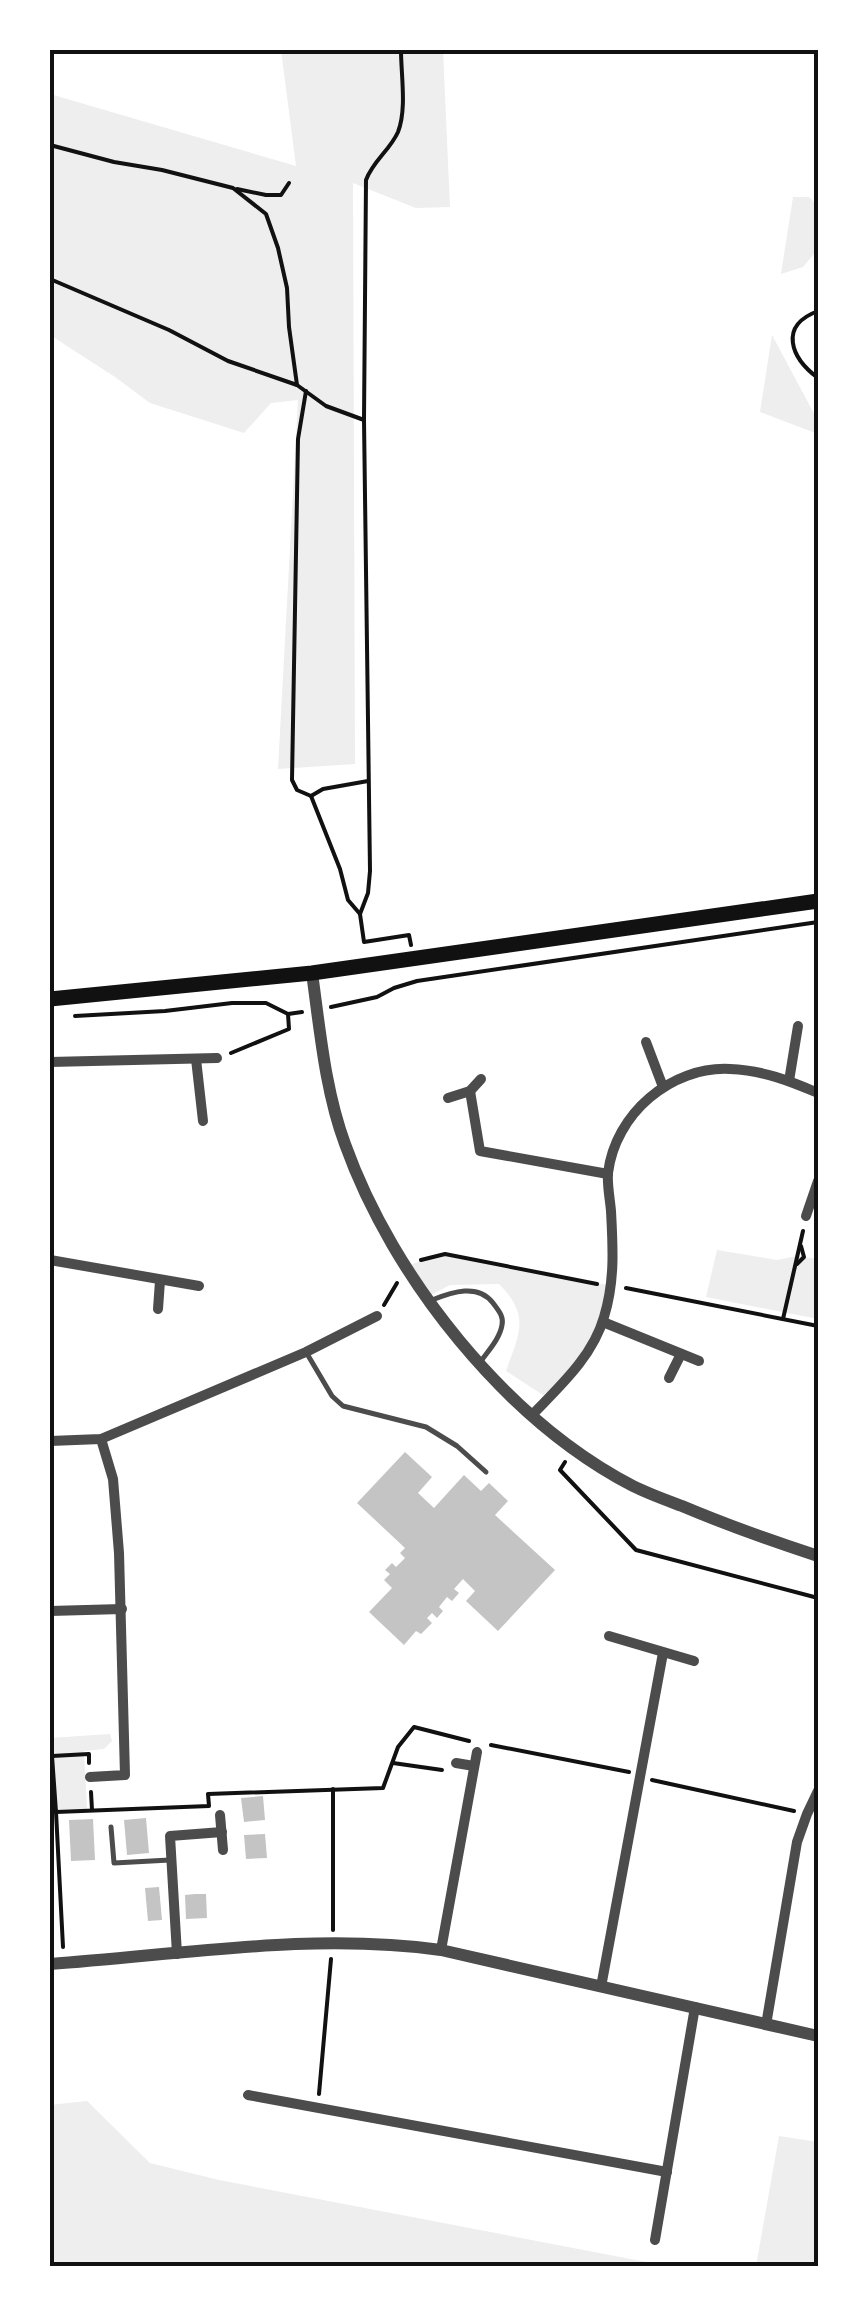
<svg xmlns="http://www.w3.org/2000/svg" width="868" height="2316" font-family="'IBM Plex Serif',serif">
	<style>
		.green { fill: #eee }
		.building { fill: #c4c4c4 }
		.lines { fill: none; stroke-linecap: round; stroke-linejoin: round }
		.path { stroke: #111; stroke-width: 4 }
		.service { stroke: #4c4c4c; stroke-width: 5 }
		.minor { stroke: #4c4c4c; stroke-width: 10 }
		.tertiary { stroke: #4c4c4c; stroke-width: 12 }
		.primary { stroke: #111; stroke-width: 15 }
		.neatline { fill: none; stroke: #111; stroke-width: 4 }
	</style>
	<rect width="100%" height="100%" fill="#fff"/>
	<g class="green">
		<path d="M 281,50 L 443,50 L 450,207 L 416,208 L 353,183 L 355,764 L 278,769 L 298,400 L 271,403 L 244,433 L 150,403 L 115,377 L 50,335 L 50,94 L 296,166 Z"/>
		<path d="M 793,197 L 809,197 L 818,206 L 818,249 L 803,267 L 781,274 Z"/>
		<path d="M 772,335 L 818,421 L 818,434 L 760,412 Z"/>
		<path d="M 717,1250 L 777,1260 L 797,1256 L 818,1259 L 818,1319 L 706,1297 Z"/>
		<path d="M 445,1254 L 613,1286 L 603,1322 L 563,1382 L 543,1395 L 506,1371 C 519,1334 531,1316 499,1284 L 450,1285 L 431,1295 L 406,1267 L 427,1258 Z"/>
		<path d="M 110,1734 L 112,1741 L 104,1749 L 84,1751 L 87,1809 L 52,1810 L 50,1738 Z"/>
		<path d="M 87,2101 L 150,2163 L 219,2180 L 667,2266 L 50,2266 L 50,2105 Z"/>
		<path d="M 779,2136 L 818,2142 L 818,2266 L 756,2266 Z"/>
	</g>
	<g class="building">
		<path d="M 405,1452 L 432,1477 L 418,1493 L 434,1508 L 464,1475 L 481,1491 L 489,1483 L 508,1501 L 495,1515 L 555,1570 L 498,1631 L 466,1601 L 475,1591 L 463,1579 L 454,1589 L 459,1593 L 452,1601 L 447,1597 L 439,1607 L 443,1611 L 437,1618 L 432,1613 L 427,1618 L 432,1623 L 421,1634 L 416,1631 L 404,1645 L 369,1612 L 392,1588 L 384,1580 L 390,1574 L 385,1570 L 392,1563 L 396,1567 L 405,1558 L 400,1553 L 405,1548 L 357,1503 Z"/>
		<path d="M 263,1796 L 265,1820 L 244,1822 L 241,1798 Z"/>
		<path d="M 146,1818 L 149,1853 L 127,1855 L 124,1820 Z"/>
		<path d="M 93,1819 L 95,1860 L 71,1861 L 69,1820 Z"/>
		<path d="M 265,1834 L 267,1858 L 246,1859 L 244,1835 Z"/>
		<path d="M 159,1887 L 162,1920 L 148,1921 L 145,1888 Z"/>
		<path d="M 195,1894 L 206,1894 L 207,1918 L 186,1919 L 185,1895 Z"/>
	</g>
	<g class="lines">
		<g class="path">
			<path d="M 401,50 C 401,75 407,109 398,132 C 390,150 373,161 366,180 L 364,420 L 370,871 L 368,893 L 360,914 L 364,942 L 409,935 L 411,945"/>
			<path d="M 50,145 L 114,162 L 162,170 L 233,188 L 266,214 L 278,248 L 287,288 L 289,327 L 297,385"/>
			<path d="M 237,189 L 266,195 L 281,195 L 289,183"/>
			<path d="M 50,279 L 169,330 L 228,361 L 297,385 L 326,406 L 364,420"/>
			<path d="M 818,311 C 778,326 791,358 818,378"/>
			<path d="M 306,391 L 298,439 L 292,780 L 297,790 L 311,796 L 340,869 L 348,900 L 360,914"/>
			<path d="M 311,796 L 323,789 L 368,781"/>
			<path d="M 331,1007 L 377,997 L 394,988 L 417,981 L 818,922"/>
			<path d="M 75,1016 L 165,1011 L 232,1003 L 266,1003 L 288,1014 L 302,1012"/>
			<path d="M 231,1053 L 289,1029 L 288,1014"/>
			<path d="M 421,1260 L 445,1254 L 597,1284"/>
			<path d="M 797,1264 L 804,1257 L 801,1246"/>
			<path d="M 626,1288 L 818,1326"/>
			<path d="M 384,1305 L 397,1283"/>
			<path d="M 783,1319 L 803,1231"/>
			<path d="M 565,1462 L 560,1470 L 636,1550 L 818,1598"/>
			<path d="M 491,1745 L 629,1772"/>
			<path d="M 50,1756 L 52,1756 L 56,1812 L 209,1806 L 208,1794 L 383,1788 L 398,1747 L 414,1727 L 469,1741"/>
			<path d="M 52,1756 L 89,1754 L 89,1763"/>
			<path d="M 393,1763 L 442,1770"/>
			<path d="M 652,1780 L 794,1811"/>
			<path d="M 91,1792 L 92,1810"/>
			<path d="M 56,1812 L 63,1947"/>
			<path d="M 333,1930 L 333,1789"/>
			<path d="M 319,2094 L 331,1959"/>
		</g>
		<g class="service">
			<path d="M 432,1300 C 452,1292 478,1283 493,1303 C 498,1310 504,1316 502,1325 C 500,1338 489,1350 481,1361"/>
			<path d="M 306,1352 L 332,1396 L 343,1406 L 426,1427 L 457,1446 L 486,1472"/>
			<path d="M 111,1827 L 114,1863 L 170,1860"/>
		</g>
		<g class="minor">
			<path d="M 646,1042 L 663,1087"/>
			<path d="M 196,1059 L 203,1121"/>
			<path d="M 50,1062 L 217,1058"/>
			<path d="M 789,1081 L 798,1026"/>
			<path d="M 470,1091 L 480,1151 L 608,1174"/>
			<path d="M 448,1098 L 470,1091 L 481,1079"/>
			<path d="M 806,1216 L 818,1181"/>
			<path d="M 50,1260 L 199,1286"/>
			<path d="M 158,1309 L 160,1281"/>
			<path d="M 603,1322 L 699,1361"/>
			<path d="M 669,1378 L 681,1354"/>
			<path d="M 533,1414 C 560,1386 593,1356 604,1317 C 615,1281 613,1248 611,1211 C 610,1199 607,1185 608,1173 C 615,1114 671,1066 730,1069 C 762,1070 790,1081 818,1093"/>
			<path d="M 50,1441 L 101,1439 L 306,1352 L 377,1316"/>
			<path d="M 50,1611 L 122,1609"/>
			<path d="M 609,1636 L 694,1661"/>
			<path d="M 456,1763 L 474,1766"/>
			<path d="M 90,1777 L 125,1775 L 119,1553 L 113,1479 L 101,1439"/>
			<path d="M 220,1815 L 223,1850"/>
			<path d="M 441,1950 L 477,1752"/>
			<path d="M 177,1954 L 170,1836 L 222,1832"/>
			<path d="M 601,1987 L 663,1653"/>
			<path d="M 766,2025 L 797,1842 L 807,1814 L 818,1791"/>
			<path d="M 248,2095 L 667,2172"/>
			<path d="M 655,2240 L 695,2007"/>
		</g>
		<g class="tertiary">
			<path d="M 312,973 C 320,1030 325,1090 345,1144 C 393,1278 506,1420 633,1486 C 649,1494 666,1500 682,1506 C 727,1525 772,1541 818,1556"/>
			<path d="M 50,1964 C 180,1955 311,1932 441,1950 L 818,2036"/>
		</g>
		<path class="primary" d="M 50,999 L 312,973 L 818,901"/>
	</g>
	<rect width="868" height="2316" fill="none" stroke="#ffffff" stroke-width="105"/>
	<rect x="52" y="52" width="764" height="2212" class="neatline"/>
</svg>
